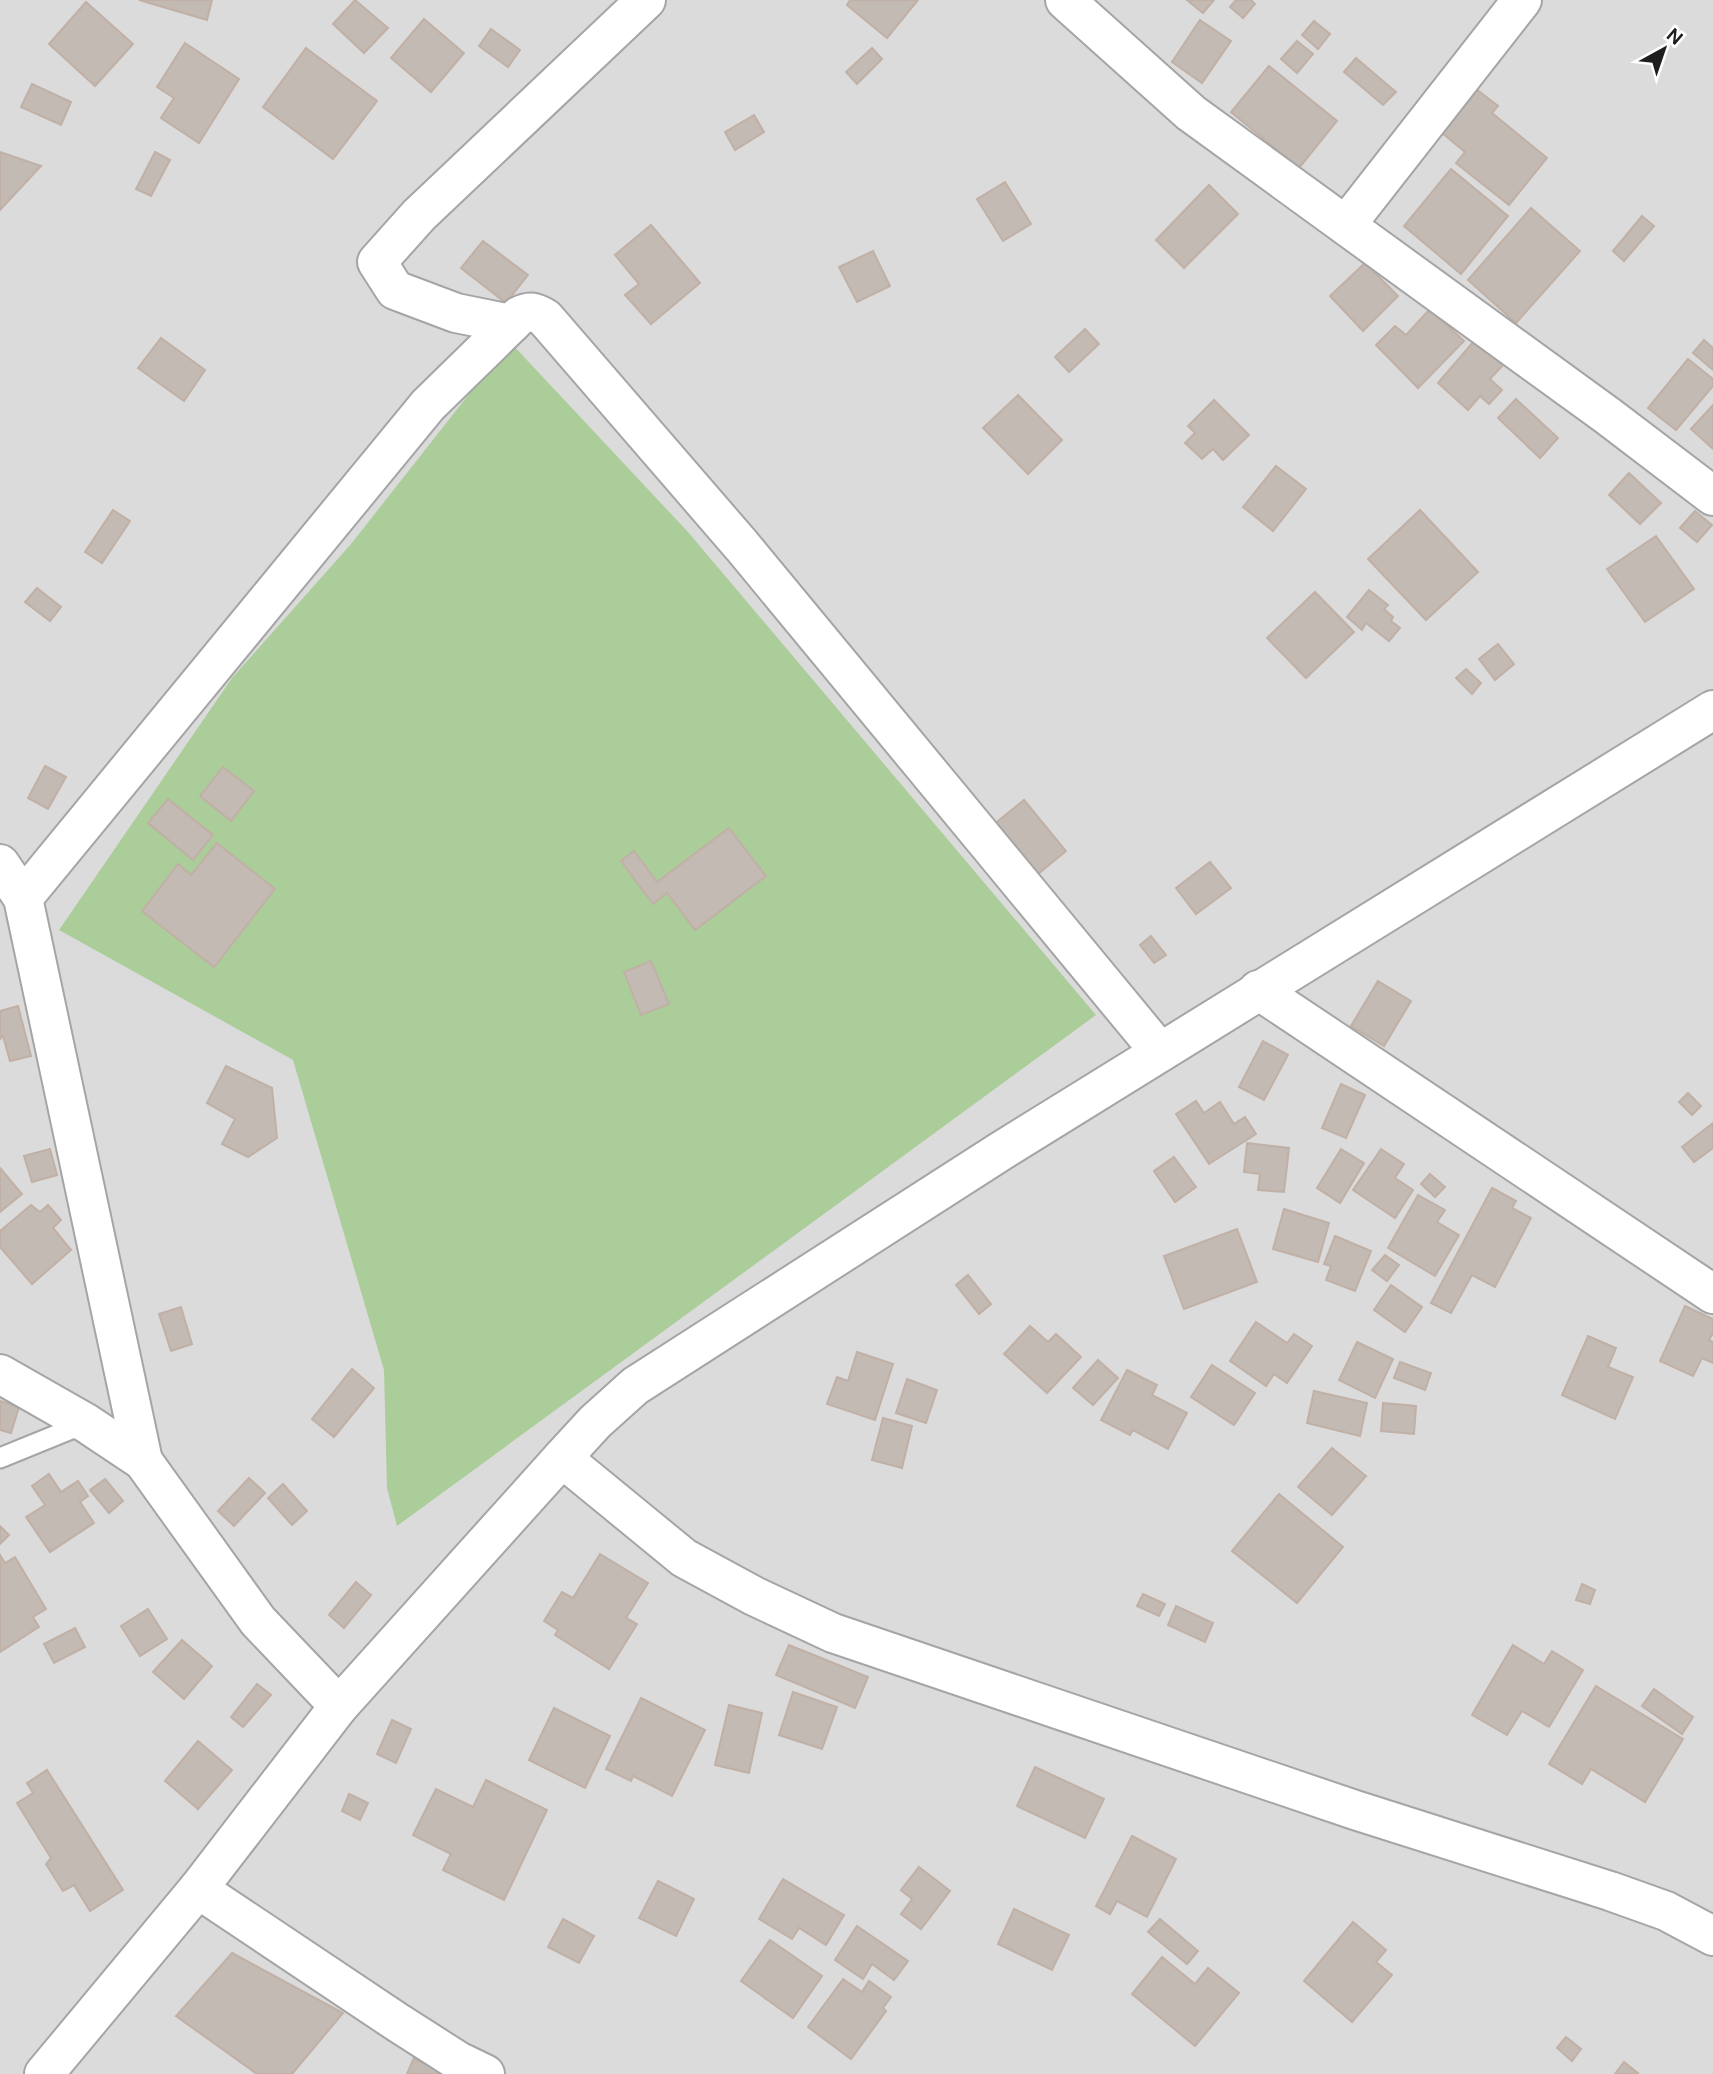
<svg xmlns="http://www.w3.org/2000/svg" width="1713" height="2074" font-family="'DM Sans',sans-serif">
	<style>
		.residential { fill: #dcdbdb }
		.forest { fill: #abcd99 }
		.building { fill: #c3bab3; stroke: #c0b0a6; stroke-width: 2 }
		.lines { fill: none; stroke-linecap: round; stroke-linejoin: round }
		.service-casing { stroke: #a5a5a5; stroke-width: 23 }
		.minor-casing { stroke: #a5a5a5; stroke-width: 42 }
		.tertiary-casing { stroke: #a5a5a5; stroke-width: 42 }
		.service { stroke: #fff; stroke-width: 19 }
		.minor { stroke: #fff; stroke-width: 38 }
		.tertiary { stroke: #fff; stroke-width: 38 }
	</style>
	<rect width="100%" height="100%" fill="#efebe4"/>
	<rect class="residential" x="0" y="0" width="1713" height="2074"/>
	<path class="forest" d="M 510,342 L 688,532 L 1096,1015 L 397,1526 L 387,1488 L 384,1370 L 293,1060 L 59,930 L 232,678 L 351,544 Z"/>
	<g class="building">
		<path d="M 139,0 L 212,0 L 207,20 Z"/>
		<path d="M 355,0 L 388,28 L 364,53 L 333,24 Z"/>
		<path d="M 850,0 L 918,0 L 887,38 L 847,5 Z"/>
		<path d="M 1187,0 L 1214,0 L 1203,13 Z"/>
		<path d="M 1236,0 L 1251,0 L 1255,4 L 1243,18 L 1230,7 Z"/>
		<path d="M 86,2 L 133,44 L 95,86 L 49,44 Z"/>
		<path d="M 424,19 L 464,53 L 431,92 L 391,58 Z"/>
		<path d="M 1200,20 L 1231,41 L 1202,83 L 1172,62 Z"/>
		<path d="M 1314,21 L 1330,34 L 1318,49 L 1302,35 Z"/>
		<path d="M 491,29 L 520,50 L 508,67 L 479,46 Z"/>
		<path d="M 1297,41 L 1313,54 L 1297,73 L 1281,59 Z"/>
		<path d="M 185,43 L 239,79 L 199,143 L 161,118 L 174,98 L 157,87 Z"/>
		<path d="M 306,48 L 377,101 L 333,159 L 263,107 Z"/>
		<path d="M 872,48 L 882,59 L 857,84 L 846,72 Z"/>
		<path d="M 1356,58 L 1396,92 L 1383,105 L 1344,72 Z"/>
		<path d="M 1269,66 L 1337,121 L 1299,168 L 1231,112 Z"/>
		<path d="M 32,84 L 71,102 L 61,125 L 21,107 Z"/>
		<path d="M 1476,89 L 1498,106 L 1492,113 L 1547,158 L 1509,205 L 1456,163 L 1465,152 L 1441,132 Z"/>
		<path d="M 754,115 L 764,132 L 735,150 L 725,132 Z"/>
		<path d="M 0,152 L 41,166 L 0,210 Z"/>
		<path d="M 155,152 L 170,160 L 151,196 L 136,189 Z"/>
		<path d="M 1451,169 L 1508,216 L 1461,274 L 1404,226 Z"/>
		<path d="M 1005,182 L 1031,224 L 1003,241 L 977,199 Z"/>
		<path d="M 1209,185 L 1238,214 L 1184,268 L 1156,240 Z"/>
		<path d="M 1531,208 L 1580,251 L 1516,323 L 1468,280 Z"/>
		<path d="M 1642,216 L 1654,226 L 1624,261 L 1613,251 Z"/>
		<path d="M 651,225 L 700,283 L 651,324 L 625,295 L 639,284 L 615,255 Z"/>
		<path d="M 483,241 L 528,275 L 506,303 L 461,268 Z"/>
		<path d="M 873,251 L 890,286 L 857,302 L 839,267 Z"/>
		<path d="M 1365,263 L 1398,296 L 1363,331 L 1330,296 Z"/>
		<path d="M 1430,309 L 1464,341 L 1418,388 L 1376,345 L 1395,326 L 1406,335 Z"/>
		<path d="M 1085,329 L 1099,344 L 1069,372 L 1055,357 Z"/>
		<path d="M 161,338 L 205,370 L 184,401 L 138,368 Z"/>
		<path d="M 1475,340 L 1503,365 L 1490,379 L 1502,390 L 1489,404 L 1480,396 L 1468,410 L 1438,383 Z"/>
		<path d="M 1704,340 L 1713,348 L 1713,370 L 1693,353 Z"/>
		<path d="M 1688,359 L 1713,379 L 1713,386 L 1676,430 L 1648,408 Z"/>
		<path d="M 1018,395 L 1062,440 L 1028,474 L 983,428 Z"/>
		<path d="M 1516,399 L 1558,438 L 1540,458 L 1498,418 Z"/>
		<path d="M 1214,400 L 1249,435 L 1223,460 L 1213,449 L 1202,459 L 1185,443 L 1195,433 L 1188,426 Z"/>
		<path d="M 1713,405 L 1713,449 L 1691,429 Z"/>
		<path d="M 1276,466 L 1306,489 L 1273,531 L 1243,507 Z"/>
		<path d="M 1629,473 L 1661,503 L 1640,524 L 1609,495 Z"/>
		<path d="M 113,510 L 130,521 L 102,563 L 85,552 Z"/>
		<path d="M 1420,510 L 1478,572 L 1426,620 L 1368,559 Z"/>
		<path d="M 1695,511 L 1712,525 L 1697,542 L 1680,528 Z"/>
		<path d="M 1656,536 L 1694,589 L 1645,622 L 1607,569 Z"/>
		<path d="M 37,588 L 61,607 L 50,621 L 25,602 Z"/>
		<path d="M 1369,590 L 1388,605 L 1384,609 L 1393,617 L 1391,621 L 1400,628 L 1389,641 L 1366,623 L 1362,630 L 1347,617 Z"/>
		<path d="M 1315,592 L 1354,632 L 1306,678 L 1267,638 Z"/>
		<path d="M 1498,644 L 1514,664 L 1495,680 L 1479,659 Z"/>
		<path d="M 1466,669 L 1481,683 L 1472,694 L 1456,678 Z"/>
		<path d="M 45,766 L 66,777 L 48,809 L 28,798 Z"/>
		<path d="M 223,767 L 254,791 L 231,821 L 200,796 Z"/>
		<path d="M 168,799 L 213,835 L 193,860 L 148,823 Z"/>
		<path d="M 1024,800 L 1066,851 L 1033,878 L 992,826 Z"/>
		<path d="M 729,828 L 766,876 L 695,930 L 667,893 L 653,904 L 621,861 L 634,851 L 657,882 Z"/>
		<path d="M 217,843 L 275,889 L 214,967 L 142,911 L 178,864 L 191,875 Z"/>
		<path d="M 1210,862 L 1231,888 L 1196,914 L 1176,888 Z"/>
		<path d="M 1151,936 L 1166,955 L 1154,963 L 1140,945 Z"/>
		<path d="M 651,961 L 669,1004 L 641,1015 L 624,972 Z"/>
		<path d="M 1378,981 L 1411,1001 L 1384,1046 L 1351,1026 Z"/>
		<path d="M 18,1006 L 31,1056 L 10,1061 L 3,1036 L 0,1039 L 0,1011 Z"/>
		<path d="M 1263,1041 L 1288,1055 L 1264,1100 L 1239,1087 Z"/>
		<path d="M 226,1066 L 272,1088 L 277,1138 L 248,1157 L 222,1144 L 235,1119 L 207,1103 Z"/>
		<path d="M 1341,1084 L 1365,1095 L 1346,1138 L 1322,1128 Z"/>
		<path d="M 1688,1093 L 1701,1106 L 1692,1115 L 1679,1102 Z"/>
		<path d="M 1196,1101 L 1204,1113 L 1220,1102 L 1234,1124 L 1245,1117 L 1256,1134 L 1209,1164 L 1176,1114 Z"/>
		<path d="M 1713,1123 L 1713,1148 L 1694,1162 L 1682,1147 Z"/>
		<path d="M 1247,1143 L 1289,1148 L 1284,1192 L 1258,1190 L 1260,1174 L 1244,1172 Z"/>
		<path d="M 50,1149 L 57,1175 L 32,1182 L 24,1156 Z"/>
		<path d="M 1341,1149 L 1364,1163 L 1340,1203 L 1317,1188 Z"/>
		<path d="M 1381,1149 L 1404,1164 L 1395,1178 L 1413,1190 L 1395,1218 L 1353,1190 Z"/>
		<path d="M 1174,1157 L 1196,1187 L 1175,1202 L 1154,1171 Z"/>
		<path d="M 0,1168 L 22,1194 L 0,1212 Z"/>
		<path d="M 1430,1174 L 1445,1187 L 1435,1197 L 1421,1184 Z"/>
		<path d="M 1492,1188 L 1516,1201 L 1512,1208 L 1531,1218 L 1495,1287 L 1472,1275 L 1451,1313 L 1431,1303 Z"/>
		<path d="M 1418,1195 L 1445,1210 L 1437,1222 L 1459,1235 L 1435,1276 L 1388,1248 Z"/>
		<path d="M 31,1205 L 40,1212 L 48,1205 L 61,1220 L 53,1228 L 71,1250 L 32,1284 L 0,1247 L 0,1231 Z"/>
		<path d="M 1284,1209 L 1329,1223 L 1318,1262 L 1273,1249 Z"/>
		<path d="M 1237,1229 L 1257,1282 L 1184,1309 L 1164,1256 Z"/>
		<path d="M 1335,1236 L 1371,1251 L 1355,1291 L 1326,1280 L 1331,1266 L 1324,1264 Z"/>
		<path d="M 1385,1255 L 1399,1265 L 1387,1281 L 1372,1270 Z"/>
		<path d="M 968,1275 L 991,1304 L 979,1314 L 956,1285 Z"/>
		<path d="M 1391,1285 L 1422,1307 L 1405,1332 L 1374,1310 Z"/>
		<path d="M 1685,1306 L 1713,1319 L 1713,1333 L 1709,1340 L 1713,1342 L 1713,1363 L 1702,1358 L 1693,1376 L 1660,1361 Z"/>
		<path d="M 181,1307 L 192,1344 L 171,1351 L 159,1314 Z"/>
		<path d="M 1256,1322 L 1287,1343 L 1294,1334 L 1312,1346 L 1287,1383 L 1274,1374 L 1266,1386 L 1230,1361 Z"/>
		<path d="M 1030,1326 L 1048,1342 L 1056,1334 L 1081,1357 L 1047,1393 L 1004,1354 Z"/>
		<path d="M 1588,1336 L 1616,1348 L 1608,1367 L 1633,1377 L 1615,1419 L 1562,1395 Z"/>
		<path d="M 1357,1342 L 1393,1359 L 1375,1398 L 1339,1380 Z"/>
		<path d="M 857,1352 L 893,1364 L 875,1420 L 827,1404 L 837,1377 L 848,1381 Z"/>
		<path d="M 1098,1360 L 1118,1378 L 1093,1405 L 1073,1388 Z"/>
		<path d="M 1400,1362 L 1431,1373 L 1425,1390 L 1394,1378 Z"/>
		<path d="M 1212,1365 L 1255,1393 L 1234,1425 L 1191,1397 Z"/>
		<path d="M 352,1369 L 374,1388 L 334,1437 L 312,1419 Z"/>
		<path d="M 1127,1370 L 1157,1385 L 1152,1395 L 1187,1413 L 1168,1449 L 1133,1430 L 1130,1435 L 1101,1420 Z"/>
		<path d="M 907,1379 L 937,1390 L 926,1423 L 896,1413 Z"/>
		<path d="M 1314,1391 L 1367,1403 L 1360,1436 L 1307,1423 Z"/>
		<path d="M 0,1401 L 19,1407 L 11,1433 L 0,1430 Z"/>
		<path d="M 1383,1403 L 1416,1406 L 1414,1434 L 1381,1431 Z"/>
		<path d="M 883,1418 L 912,1426 L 902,1468 L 872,1460 Z"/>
		<path d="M 1332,1448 L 1366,1476 L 1332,1515 L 1298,1487 Z"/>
		<path d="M 49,1474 L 61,1492 L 78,1481 L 88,1496 L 80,1502 L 94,1523 L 50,1552 L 26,1517 L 45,1505 L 32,1486 Z"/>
		<path d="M 249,1478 L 265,1493 L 234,1526 L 218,1511 Z"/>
		<path d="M 105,1479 L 123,1501 L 109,1513 L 90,1490 Z"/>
		<path d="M 283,1484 L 307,1511 L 292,1525 L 268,1498 Z"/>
		<path d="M 1279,1494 L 1343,1547 L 1297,1603 L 1232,1551 Z"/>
		<path d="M 0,1526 L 9,1535 L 0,1544 Z"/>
		<path d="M 600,1554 L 648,1583 L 626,1618 L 637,1624 L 609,1669 L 555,1635 L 558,1630 L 544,1621 L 562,1592 L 573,1598 Z"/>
		<path d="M 0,1555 L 5,1563 L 15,1557 L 46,1609 L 33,1617 L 39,1627 L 0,1652 Z"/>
		<path d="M 356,1582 L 371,1595 L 344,1628 L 329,1615 Z"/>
		<path d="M 1582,1584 L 1595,1590 L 1590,1604 L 1576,1600 Z"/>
		<path d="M 1143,1594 L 1165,1604 L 1159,1616 L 1137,1606 Z"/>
		<path d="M 1176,1606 L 1213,1623 L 1205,1642 L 1168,1625 Z"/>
		<path d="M 148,1609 L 167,1639 L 140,1656 L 121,1626 Z"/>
		<path d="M 75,1628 L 85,1647 L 54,1663 L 44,1644 Z"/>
		<path d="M 182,1640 L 212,1666 L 184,1699 L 153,1672 Z"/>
		<path d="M 789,1645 L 868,1677 L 855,1708 L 776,1675 Z"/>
		<path d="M 1513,1645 L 1544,1664 L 1552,1651 L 1583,1670 L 1549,1727 L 1522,1711 L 1507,1735 L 1472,1715 Z"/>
		<path d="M 257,1684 L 271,1695 L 243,1727 L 231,1717 Z"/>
		<path d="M 1596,1686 L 1683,1739 L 1645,1802 L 1591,1769 L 1582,1784 L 1549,1764 Z"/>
		<path d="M 1654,1689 L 1693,1717 L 1682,1734 L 1642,1706 Z"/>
		<path d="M 793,1692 L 837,1707 L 822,1749 L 779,1735 Z"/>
		<path d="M 641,1698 L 705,1730 L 672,1796 L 633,1776 L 631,1781 L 606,1769 Z"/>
		<path d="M 729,1705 L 762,1713 L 749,1773 L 715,1765 Z"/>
		<path d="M 554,1708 L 610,1736 L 585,1788 L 529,1760 Z"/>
		<path d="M 392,1720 L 411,1729 L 396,1763 L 377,1754 Z"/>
		<path d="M 198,1741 L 232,1770 L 198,1809 L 165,1781 Z"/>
		<path d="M 1035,1767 L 1104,1799 L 1085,1838 L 1017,1806 Z"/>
		<path d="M 47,1770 L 123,1890 L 90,1911 L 74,1885 L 63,1891 L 46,1864 L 51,1858 L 17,1803 L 33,1793 L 27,1783 Z"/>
		<path d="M 486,1780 L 547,1810 L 504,1900 L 443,1870 L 451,1854 L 413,1835 L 436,1789 L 473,1807 Z"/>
		<path d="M 349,1794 L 368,1803 L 360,1820 L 342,1811 Z"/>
		<path d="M 1132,1836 L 1176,1859 L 1147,1917 L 1117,1901 L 1110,1914 L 1096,1906 Z"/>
		<path d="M 919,1867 L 950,1891 L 921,1929 L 901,1914 L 912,1899 L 901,1890 Z"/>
		<path d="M 783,1879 L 844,1915 L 826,1945 L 799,1928 L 792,1939 L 759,1919 Z"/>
		<path d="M 658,1881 L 694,1899 L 676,1936 L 639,1918 Z"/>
		<path d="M 1014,1909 L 1069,1935 L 1052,1970 L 998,1944 Z"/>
		<path d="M 563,1919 L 594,1936 L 579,1963 L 548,1947 Z"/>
		<path d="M 1160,1919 L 1198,1951 L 1187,1964 L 1148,1932 Z"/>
		<path d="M 1353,1922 L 1386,1950 L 1376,1962 L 1392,1975 L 1352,2022 L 1304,1981 Z"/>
		<path d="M 857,1926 L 908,1961 L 894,1980 L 872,1964 L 863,1979 L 835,1960 Z"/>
		<path d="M 770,1940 L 822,1976 L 793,2018 L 741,1981 Z"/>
		<path d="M 232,1953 L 343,2013 L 292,2074 L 257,2074 L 176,2016 Z"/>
		<path d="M 1162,1957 L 1195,1984 L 1208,1968 L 1239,1993 L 1195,2046 L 1132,1994 Z"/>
		<path d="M 843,1979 L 862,1992 L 869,1981 L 891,1997 L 883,2008 L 886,2011 L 851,2059 L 808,2027 Z"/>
		<path d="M 1566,2037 L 1581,2049 L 1572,2061 L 1557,2048 Z"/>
		<path d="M 414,2058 L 445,2074 L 407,2074 Z"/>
		<path d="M 1624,2062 L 1638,2073 L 1637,2074 L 1615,2074 Z"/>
	</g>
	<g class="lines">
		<defs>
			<path id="service" d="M 0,1458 L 86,1423"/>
			<g id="minor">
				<path d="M 1065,0 L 1191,113 L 1608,416 L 1713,496"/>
				<path d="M 1346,225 L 1522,0"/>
				<path d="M 511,324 L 456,313 L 395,290 L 377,262 L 419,215 L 646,0"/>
				<path d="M 0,864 L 23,898 L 143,1461"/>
				<path d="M 23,898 L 428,405 L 519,316 C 530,310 535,312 545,318 L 742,546 L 1160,1052"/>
				<path d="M 1258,990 L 1713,1294"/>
				<path d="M 0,1374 L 86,1423 L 143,1461 L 258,1621 L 339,1706"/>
				<path d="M 198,1889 L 397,2022 L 458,2061 L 485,2074"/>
			</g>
			<g id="tertiary">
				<path d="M 562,1458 L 684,1558 L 754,1596 L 833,1633 L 1355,1810 L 1610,1891 L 1666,1911 L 1713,1936"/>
				<path d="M 44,2074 L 198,1889 L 339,1706 L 562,1458 L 595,1422 L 635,1386 L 1001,1151 L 1713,710"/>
			</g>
		</defs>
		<use href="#service" class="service-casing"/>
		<use href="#minor" class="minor-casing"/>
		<use href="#tertiary" class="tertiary-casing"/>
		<use href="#service" class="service"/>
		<use href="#minor" class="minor"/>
		<use href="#tertiary" class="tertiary"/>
	</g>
	<g transform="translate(1664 49) rotate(40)" stroke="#ffffff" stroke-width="5" paint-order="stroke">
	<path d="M0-5L12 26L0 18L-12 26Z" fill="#1e1e1e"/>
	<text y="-10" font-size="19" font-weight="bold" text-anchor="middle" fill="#1e1e1e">N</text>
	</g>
</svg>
